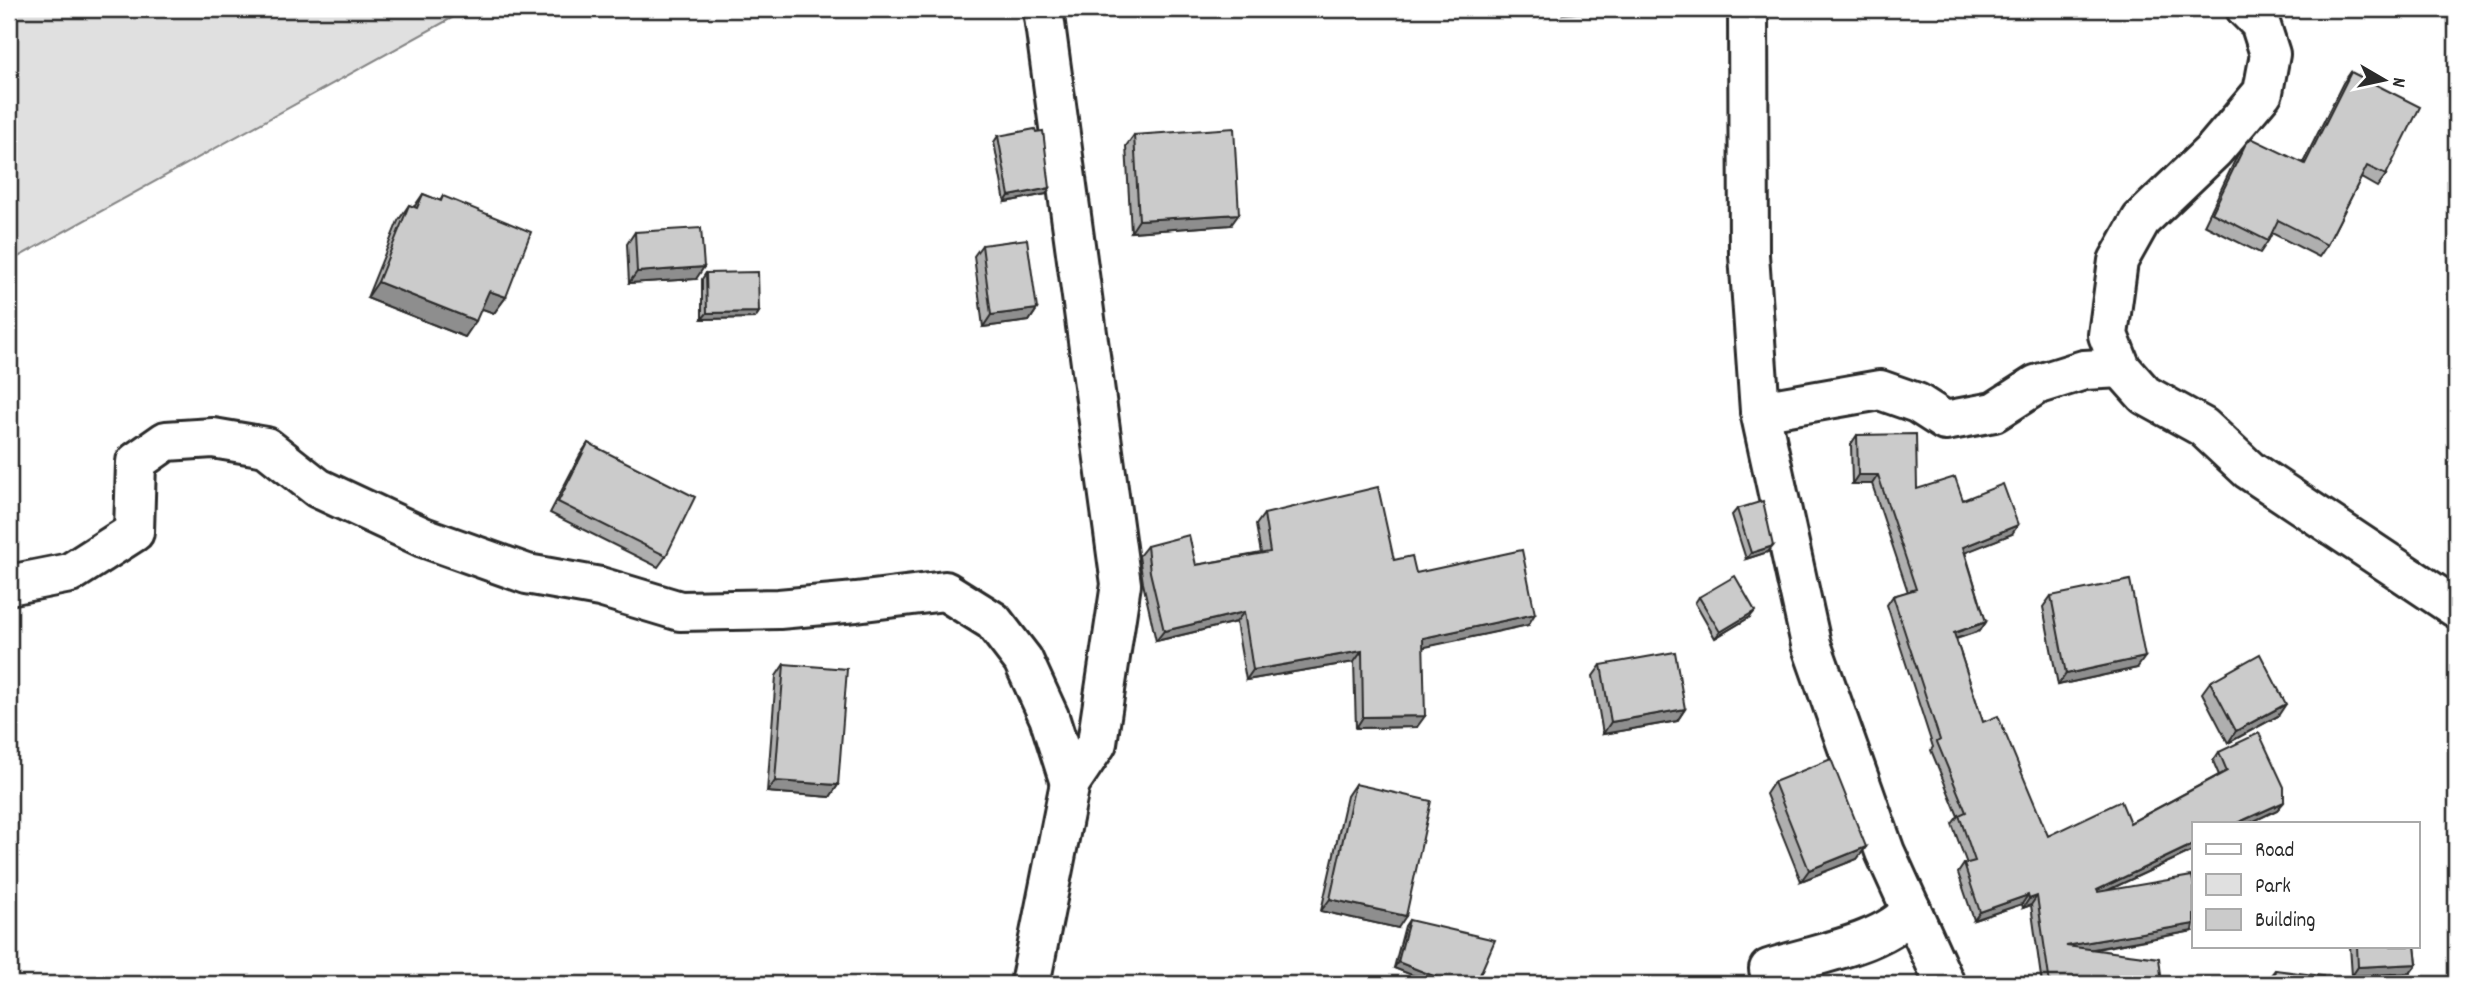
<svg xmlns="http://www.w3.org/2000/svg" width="2465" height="993" font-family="Dekko,sans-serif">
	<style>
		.green { fill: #e0e0e0; stroke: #868686; stroke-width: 2 }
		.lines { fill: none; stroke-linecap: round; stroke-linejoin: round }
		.minor-casing { stroke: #2b2b2b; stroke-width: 44 }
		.minor { stroke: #fff; stroke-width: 38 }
		.wall { fill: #afafaf; stroke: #2b2b2b; stroke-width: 2 }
		.shaded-wall { fill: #8e8e8e; stroke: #2b2b2b; stroke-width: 2 }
		.building { fill: #cbcbcb; stroke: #2b2b2b; stroke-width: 2 }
	</style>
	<rect width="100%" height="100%" fill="#fff"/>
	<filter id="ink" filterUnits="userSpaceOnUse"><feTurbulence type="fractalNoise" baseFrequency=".0143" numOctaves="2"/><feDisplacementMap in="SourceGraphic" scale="14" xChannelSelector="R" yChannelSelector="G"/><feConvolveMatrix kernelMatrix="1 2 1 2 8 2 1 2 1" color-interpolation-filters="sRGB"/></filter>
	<g filter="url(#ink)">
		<path class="green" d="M 9,9 L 468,9 L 9,262 Z"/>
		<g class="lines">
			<defs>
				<g id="minor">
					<path d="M 1748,9 L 1749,255 L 1760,411 L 1811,644 L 1885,852 L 1945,984"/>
					<path d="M 2246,9 L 2260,23 L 2270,54 L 2263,92 L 2214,150 L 2141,220 L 2118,261 L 2108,335 L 2121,368 L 2145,395 L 2203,427 L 2249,470 L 2456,608"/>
					<path d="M 1760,411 L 1880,390 L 1917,403 L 1945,421 L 1994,412 L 2036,385 L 2084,370 L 2121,368"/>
					<path d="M 9,585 L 70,573 L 134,532 L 136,462 L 166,441 L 213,438 L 266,447 L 318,488 L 423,537 L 527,574 L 600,587 L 680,611 L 779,609 L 856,602 L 945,591 L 993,621 L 1023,660 L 1049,717 L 1070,783"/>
					<path d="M 1769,969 C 1806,956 1890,943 1911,909"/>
					<path d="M 1030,984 L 1070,783 L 1097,743 L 1121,584 L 1043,9"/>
				</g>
			</defs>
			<use href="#minor" class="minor-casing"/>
			<use href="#minor" class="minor"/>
		</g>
		<g class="wall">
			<path d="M 2351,72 L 2386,175 L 2377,187 L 2361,178 L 2327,245 L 2319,257 L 2272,233 L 2268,241 L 2260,253 L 2204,225 L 2237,156 L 2245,145 L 2303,163 L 2343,83 Z"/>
			<path d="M 1134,135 L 1231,225 L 1131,232 L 1126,146 Z"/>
			<path d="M 998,136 L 1046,194 L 1005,202 L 994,142 Z"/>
			<path d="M 423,194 L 440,201 L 443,196 L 506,297 L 494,313 L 481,308 L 465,337 L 367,298 L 398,221 L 409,205 L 414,207 Z"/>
			<path d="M 635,232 L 696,279 L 629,283 L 627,244 Z"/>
			<path d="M 982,245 L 1037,309 L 1029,321 L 983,327 L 974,256 Z"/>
			<path d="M 706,273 L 759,312 L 755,318 L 702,319 L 702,279 Z"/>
			<path d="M 1857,435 L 1917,489 L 1963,500 L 2012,534 L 1965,552 L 1986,622 L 1980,631 L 1956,639 L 1983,722 L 2048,836 L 2130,823 L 2219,775 L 2213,761 L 2219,752 L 2284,802 L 2277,810 L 2250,823 L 2194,823 L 2194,850 L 2108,890 L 2193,931 L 2091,950 L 2162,984 L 2042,984 L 2031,905 L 2023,908 L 2022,904 L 1974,920 L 1958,873 L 1964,864 L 1967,864 L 1952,824 L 1958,816 L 1931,750 L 1933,747 L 1887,605 L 1893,596 L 1908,592 L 1872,484 L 1852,484 L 1851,444 Z"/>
			<path d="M 588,443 L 666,556 L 658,567 L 550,513 L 580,455 Z"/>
			<path d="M 1737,509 L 1773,546 L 1768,552 L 1746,559 L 1732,515 Z"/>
			<path d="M 1264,514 L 1394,560 L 1416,573 L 1528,625 L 1423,647 L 1417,727 L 1356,728 L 1354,662 L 1246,680 L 1236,622 L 1156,641 L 1143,583 L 1139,556 L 1147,546 L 1196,565 L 1261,553 L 1256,525 Z"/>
			<path d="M 2051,596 L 2137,668 L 2058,685 L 2043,607 Z"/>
			<path d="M 1699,597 L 1750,617 L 1715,638 L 1695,603 Z"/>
			<path d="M 784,664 L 838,785 L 830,797 L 767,792 L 776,676 Z"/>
			<path d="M 1601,665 L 1685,709 L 1677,721 L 1603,734 L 1593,676 Z"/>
			<path d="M 2210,682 L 2278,716 L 2228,743 L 2202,693 Z"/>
			<path d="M 1774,782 L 1866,847 L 1857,859 L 1801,881 L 1766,794 Z"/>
			<path d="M 1355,784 L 1398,928 L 1321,911 L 1347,796 Z"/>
			<path d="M 1409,920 L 1476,984 L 1435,984 L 1394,968 L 1405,926 Z"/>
			<path d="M 2350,946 L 2415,946 L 2417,964 L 2410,973 L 2352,976 Z"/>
			<path d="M 2275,970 L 2322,984 L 2266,984 L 2266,981 Z"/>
		</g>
		<g class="shaded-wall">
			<path d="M 1567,9 L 1615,9 L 1614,10 L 1563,14 Z"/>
			<path d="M 1050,188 L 1046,194 L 1005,202 L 1009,196 Z"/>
			<path d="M 1239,214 L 1231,225 L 1131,232 L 1139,220 Z"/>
			<path d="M 704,267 L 696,279 L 629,283 L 637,272 Z"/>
			<path d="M 378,282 L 476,321 L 465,337 L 367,298 Z"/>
			<path d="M 489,291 L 506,297 L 494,313 L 477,307 Z"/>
			<path d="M 1037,309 L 1029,321 L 983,327 L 991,315 Z"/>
			<path d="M 759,312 L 755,318 L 702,319 L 707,313 Z"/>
			<path d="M 1858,475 L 1878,475 L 1872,484 L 1852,484 Z"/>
			<path d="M 2018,525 L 2012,534 L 1957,556 L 1963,547 Z"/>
			<path d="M 1773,546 L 1768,552 L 1746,559 L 1751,553 Z"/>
			<path d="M 1755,611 L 1750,617 L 1715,638 L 1720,632 Z"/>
			<path d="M 1244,612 L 1236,622 L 1156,641 L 1164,631 Z"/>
			<path d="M 1535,614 L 1528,625 L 1416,649 L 1423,638 Z"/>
			<path d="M 1986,622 L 1980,631 L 1948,641 L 1954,633 Z"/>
			<path d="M 1362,651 L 1354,662 L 1246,680 L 1253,670 Z"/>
			<path d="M 2145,657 L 2137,668 L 2058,685 L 2066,674 Z"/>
			<path d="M 2286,704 L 2278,716 L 2228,743 L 2236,731 Z"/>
			<path d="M 1685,709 L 1677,721 L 1603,734 L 1611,722 Z"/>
			<path d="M 1425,716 L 1417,727 L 1356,728 L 1363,717 Z"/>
			<path d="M 775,781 L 838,785 L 830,797 L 767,792 Z"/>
			<path d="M 2284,802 L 2277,810 L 2250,823 L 2237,823 Z"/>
			<path d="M 2194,844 L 2194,850 L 2091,898 L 2097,890 Z"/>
			<path d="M 1866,847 L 1857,859 L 1801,881 L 1809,870 Z"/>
			<path d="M 2028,895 L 2022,904 L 1974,920 L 1980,912 Z"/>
			<path d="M 2037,896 L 2031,905 L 2023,908 L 2029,899 Z"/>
			<path d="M 1330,899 L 1406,916 L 1398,928 L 1321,911 Z"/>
			<path d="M 2194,924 L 2193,931 L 2060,955 L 2066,946 Z"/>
			<path d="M 1398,962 L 1454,984 L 1435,984 L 1394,968 Z"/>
			<path d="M 2417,964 L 2410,973 L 2352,976 L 2358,967 Z"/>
		</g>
		<g class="building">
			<path d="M 2351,72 L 2420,107 L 2386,175 L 2367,166 L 2327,245 L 2278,220 L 2268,241 L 2212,213 L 2245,145 L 2251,138 L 2305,164 Z"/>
			<path d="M 1234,128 L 1239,214 L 1139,220 L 1134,135 Z"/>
			<path d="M 1035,129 L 1036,132 L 1043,131 L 1050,188 L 1009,196 L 998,136 Z"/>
			<path d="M 423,194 L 441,201 L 443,196 L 531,232 L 506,297 L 489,291 L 476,321 L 378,282 L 409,205 L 417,208 Z"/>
			<path d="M 701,228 L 704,267 L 637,272 L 635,232 Z"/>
			<path d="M 1027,239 L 1037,309 L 991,315 L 982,245 Z"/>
			<path d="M 758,272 L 759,312 L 707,313 L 706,273 Z"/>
			<path d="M 1916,434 L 1917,489 L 1955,477 L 1963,500 L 2003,484 L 2018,525 L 1963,547 L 1986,622 L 1954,633 L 1983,722 L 1998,716 L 2048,836 L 2121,801 L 2130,823 L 2227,771 L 2219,752 L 2259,733 L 2284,787 L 2284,802 L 2237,823 L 2194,823 L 2194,844 L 2097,890 L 2098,892 L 2192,876 L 2194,886 L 2194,924 L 2066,946 L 2159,958 L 2162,984 L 2050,984 L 2037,896 L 2029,899 L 2028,895 L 1980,912 L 1964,864 L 1975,861 L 1959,815 L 1966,812 L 1937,742 L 1940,740 L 1893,596 L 1916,589 L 1878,475 L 1858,475 L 1857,435 Z"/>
			<path d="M 588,443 L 695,497 L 666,556 L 558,502 Z"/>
			<path d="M 1378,487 L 1394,560 L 1412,556 L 1416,573 L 1522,550 L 1535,614 L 1423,638 L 1425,716 L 1363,717 L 1362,651 L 1253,670 L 1244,612 L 1164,631 L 1150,572 L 1147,546 L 1189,535 L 1196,565 L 1270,552 L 1264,514 Z"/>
			<path d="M 1763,501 L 1773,546 L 1751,553 L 1737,509 Z"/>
			<path d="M 1735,576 L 1755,611 L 1720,632 L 1699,597 Z"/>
			<path d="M 2130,580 L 2145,657 L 2066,674 L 2051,596 Z"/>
			<path d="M 1675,652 L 1685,709 L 1611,722 L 1601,665 Z"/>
			<path d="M 2260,654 L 2286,704 L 2236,731 L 2210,682 Z"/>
			<path d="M 784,664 L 847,669 L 838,785 L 775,781 Z"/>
			<path d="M 1831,759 L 1866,847 L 1809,870 L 1774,782 Z"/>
			<path d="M 1355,784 L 1431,801 L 1406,916 L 1330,899 Z"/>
			<path d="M 1409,920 L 1495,940 L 1476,984 L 1454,984 L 1398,962 Z"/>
			<path d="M 2357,946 L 2415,946 L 2417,964 L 2358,967 Z"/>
			<path d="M 2275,970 L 2323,976 L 2322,984 L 2273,984 Z"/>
		</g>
	</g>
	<rect width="2465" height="993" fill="none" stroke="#fff" stroke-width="35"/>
	<rect x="18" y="18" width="2430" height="958" fill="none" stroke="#2b2b2b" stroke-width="2.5" filter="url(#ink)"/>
	<rect x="2192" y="822" width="228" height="126" fill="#ffffff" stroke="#aaaaaa" stroke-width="2"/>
	<rect x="2206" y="844" width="35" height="10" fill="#ffffff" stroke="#aaaaaa" stroke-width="2"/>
	<text x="2255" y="856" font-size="21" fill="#2b2b2b">Road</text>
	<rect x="2206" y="874" width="35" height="21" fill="#e0e0e0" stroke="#aaaaaa" stroke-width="2"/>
	<text x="2255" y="892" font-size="21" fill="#2b2b2b">Park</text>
	<rect x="2206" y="909" width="35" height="21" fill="#cbcbcb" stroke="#aaaaaa" stroke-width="2"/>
	<text x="2255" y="926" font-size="21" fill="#2b2b2b">Building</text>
	<g transform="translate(2384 80) rotate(99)" stroke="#ffffff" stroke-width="5" paint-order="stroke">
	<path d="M0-5L12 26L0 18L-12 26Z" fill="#2b2b2b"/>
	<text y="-10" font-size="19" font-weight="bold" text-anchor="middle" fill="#2b2b2b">N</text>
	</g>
</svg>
